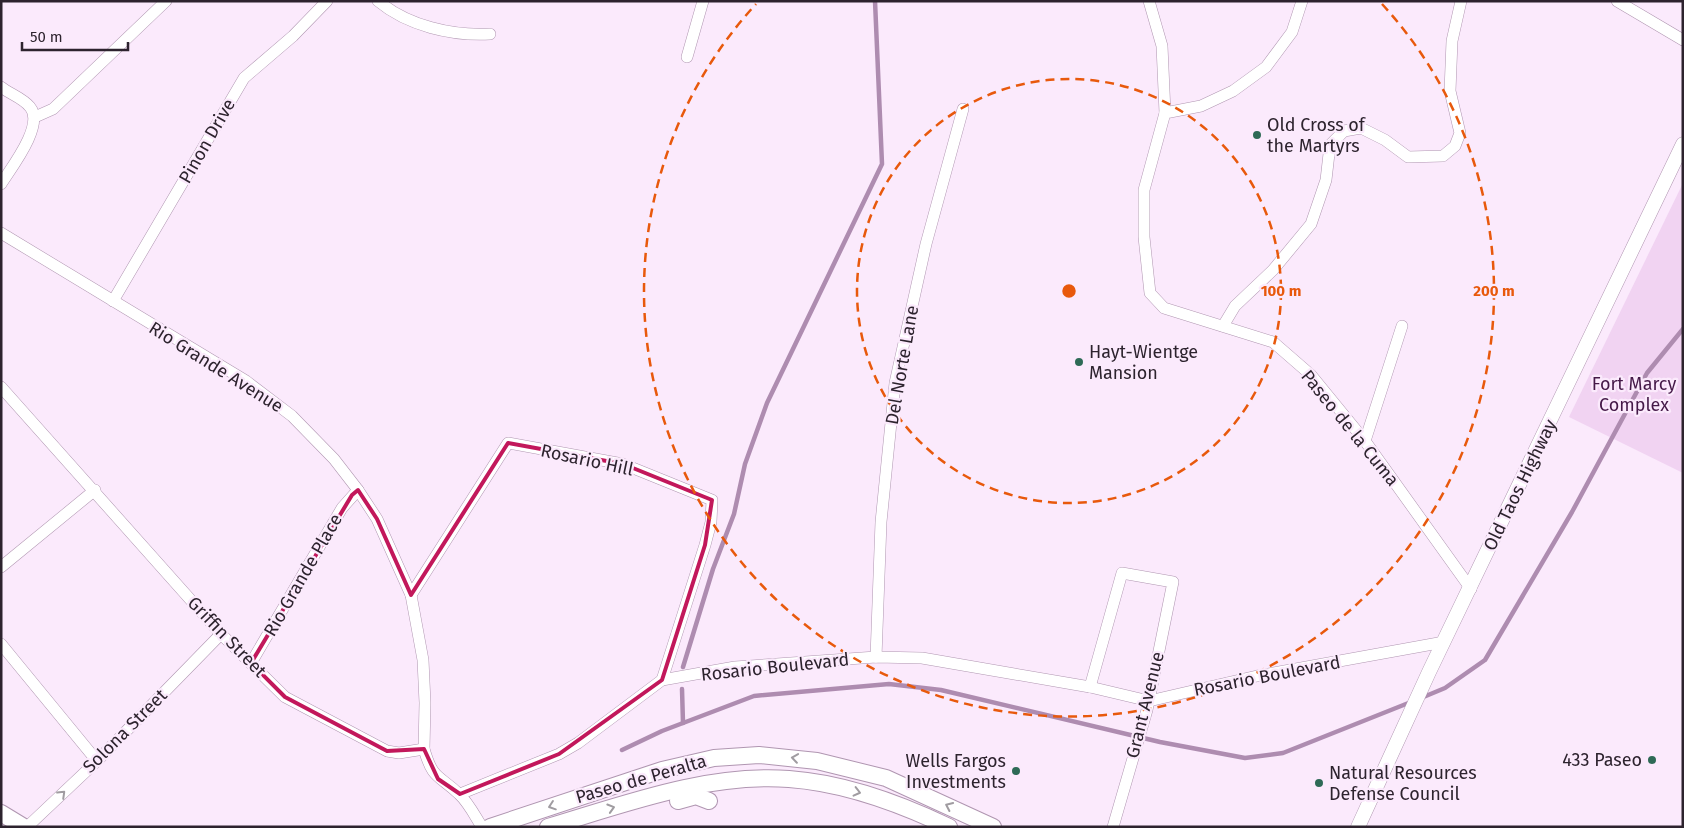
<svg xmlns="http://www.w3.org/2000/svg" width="1684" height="828" font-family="'Fira Sans',sans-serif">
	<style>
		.green { fill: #f1d3f2 }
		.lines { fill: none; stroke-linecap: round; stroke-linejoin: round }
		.stream { stroke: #ae8cb0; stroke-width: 4.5 }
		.minor-casing { stroke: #b096b1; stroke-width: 12 }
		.tertiary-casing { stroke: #b096b1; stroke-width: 15 }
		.secondary-casing { stroke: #b096b1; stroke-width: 18 }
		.minor { stroke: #fff; stroke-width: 11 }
		.tertiary { stroke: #fff; stroke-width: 14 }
		.secondary { stroke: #fff; stroke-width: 16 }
		.oneway { stroke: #a09ca1 }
		.marked { fill: none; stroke: #c2185b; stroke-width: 4; stroke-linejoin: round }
		.ring { fill: none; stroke: #e8590c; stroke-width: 2.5; stroke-dasharray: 9 6 }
		.poi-dot { fill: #2e6a56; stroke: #fbeafc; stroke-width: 2 }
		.labels { text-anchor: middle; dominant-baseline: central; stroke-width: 4.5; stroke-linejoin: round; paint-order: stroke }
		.poi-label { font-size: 18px; fill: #2d232e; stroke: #fbeafc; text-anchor: start }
		.street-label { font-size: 18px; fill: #2d232e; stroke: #fbeafc }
		.park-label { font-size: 18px; fill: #451948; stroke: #fbeafc }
		.centre { fill: #e8590c; stroke: #fbeafc; stroke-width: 2.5 }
		.ring-label { font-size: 15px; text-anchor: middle; font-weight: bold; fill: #e8590c; stroke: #fbeafc; stroke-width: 4.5; stroke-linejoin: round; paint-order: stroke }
	</style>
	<rect width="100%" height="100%" fill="#fbeafc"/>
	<path class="green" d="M 1683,183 L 1683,473 L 1569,417 Z"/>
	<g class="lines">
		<g class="stream">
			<path d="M 683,667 L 713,569 L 734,514 L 745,464 L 767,403 L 882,164 L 875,1"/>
			<path d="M 682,689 L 683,723"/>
			<path d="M 1421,698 L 1445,688 L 1485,660 L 1572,512 L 1647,373 L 1683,329"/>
			<path d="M 622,750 L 662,731 L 754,696 L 889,684 L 941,690 L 1160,742 L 1245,758 L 1283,753 L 1411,702"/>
		</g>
		<defs>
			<g id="minor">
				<path d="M 378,1 C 408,26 452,36 490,34"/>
				<path d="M 1149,1 L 1162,46 L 1165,113"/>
				<path d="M 1302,1 L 1292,32 L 1266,67 L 1233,91 L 1201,106 L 1165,113 L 1144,190 L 1144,237 L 1150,293 L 1164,308 L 1273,342 L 1311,375 L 1365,441 L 1471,589"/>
				<path d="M 1617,1 L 1683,40"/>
				<path d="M 687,57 L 703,1"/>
				<path d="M 1,87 C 10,94 23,98 30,107 C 45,125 11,168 1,184"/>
				<path d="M 35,117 L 53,109 L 166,1"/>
				<path d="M 1,233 L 246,381 L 292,416 L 334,459 L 358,490 L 377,519 L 411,595 L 423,660 L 425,703 L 424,749"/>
				<path d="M 113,301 L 244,78 L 293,36 L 327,1"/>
				<path d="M 1223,326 L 1235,306 L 1273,270 L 1311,224 L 1326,180 L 1330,145 L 1344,131 L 1361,128 L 1385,140 L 1408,157 L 1443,156 L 1455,146 L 1460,133 L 1450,91 L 1452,41 L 1461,1"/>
				<path d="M 1,387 L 221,634 L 285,697 L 387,751 L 399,753 L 424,749 C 433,780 438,774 459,794 C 468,802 475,816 482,827"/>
				<path d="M 1365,441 L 1402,326"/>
				<path d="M 1,567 L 95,490"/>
				<path d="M 411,595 L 508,443 L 623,464 L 712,500 L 711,522 L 705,545 L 662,680"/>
				<path d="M 1,644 L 97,761"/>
				<path d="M 876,657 L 881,522 L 895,383 L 926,244 L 963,109"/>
				<path d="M 251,663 L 342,508 L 358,490"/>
				<path d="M 1090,687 L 1122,573 L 1173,582 L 1147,710 L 1113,827"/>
				<path d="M 460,794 L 559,754 L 578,743 L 662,680 L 735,667 L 876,657 L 922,658 L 1090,687 L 1149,701 L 1257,676 L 1444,642"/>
				<path d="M 27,827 L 97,761 L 221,634"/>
			</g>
			<path id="tertiary" d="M 1358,827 L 1429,672 L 1683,144"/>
			<g id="secondary">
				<path d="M 678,801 L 696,796 L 709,801"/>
				<path d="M 1,813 L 24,827"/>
				<path d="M 490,827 L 662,770 L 714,758 L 759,755 L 817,761 L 886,778 L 993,827"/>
				<path d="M 548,827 C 625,804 707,773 789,779 C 845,783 899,803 949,827"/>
			</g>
		</defs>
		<use href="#minor" class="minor-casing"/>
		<use href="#tertiary" class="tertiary-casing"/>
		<use href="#secondary" class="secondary-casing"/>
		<use href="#minor" class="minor"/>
		<use href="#tertiary" class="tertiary"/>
		<use href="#secondary" class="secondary"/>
	</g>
	<defs><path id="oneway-chevron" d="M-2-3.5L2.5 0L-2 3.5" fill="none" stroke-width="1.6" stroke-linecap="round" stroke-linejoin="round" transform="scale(1.25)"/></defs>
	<g class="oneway">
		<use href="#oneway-chevron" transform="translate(795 758) rotate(-172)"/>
		<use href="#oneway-chevron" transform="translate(857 792) rotate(14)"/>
		<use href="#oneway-chevron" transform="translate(62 794) rotate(-44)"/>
		<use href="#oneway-chevron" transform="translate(552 806) rotate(161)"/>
		<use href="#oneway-chevron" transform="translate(949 806) rotate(-155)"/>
		<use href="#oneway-chevron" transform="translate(611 808) rotate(-17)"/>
	</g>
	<path class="marked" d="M 508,443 L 623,464 L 712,500 L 705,545 L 662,680 L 559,754 L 460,794 L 438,779 L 424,749 L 387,751 L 285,697 L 251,663 L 352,495 L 358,490 L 377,519 L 411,595 Z"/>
	<g class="ring">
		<circle cx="1069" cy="291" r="212"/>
		<path d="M1382 4A425 425 0 1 1 756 4"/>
	</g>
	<g class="poi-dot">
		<circle cx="1257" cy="135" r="5"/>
		<circle cx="1079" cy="362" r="5"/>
		<circle cx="1652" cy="760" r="5"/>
		<circle cx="1016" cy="771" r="5"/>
		<circle cx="1319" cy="783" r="5"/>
	</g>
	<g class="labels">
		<g class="poi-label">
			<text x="1267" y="125">Old Cross of<tspan x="1267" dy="21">the Martyrs</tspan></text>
			<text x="1089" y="352">Hayt-Wientge<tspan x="1089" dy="21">Mansion</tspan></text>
			<text x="1642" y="760" text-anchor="end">433 Paseo</text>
			<text x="1006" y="761" text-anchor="end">Wells Fargos<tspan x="1006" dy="21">Investments</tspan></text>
			<text x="1329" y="773">Natural Resources<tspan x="1329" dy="21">Defense Council</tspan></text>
		</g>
		<g class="street-label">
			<text transform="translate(207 141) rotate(-60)">Pinon Drive</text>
			<text transform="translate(902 365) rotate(-80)">Del Norte Lane</text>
			<text transform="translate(216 367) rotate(32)">Rio Grande Avenue</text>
			<text transform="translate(1350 428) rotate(51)">Paseo de la Cuma</text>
			<text transform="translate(587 460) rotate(12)">Rosario Hill</text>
			<text transform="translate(1520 485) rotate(-64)">Old Taos Highway</text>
			<text transform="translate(303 575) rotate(-60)">Rio Grande Place</text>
			<text transform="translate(227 637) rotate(46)">Griffin Street</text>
			<text transform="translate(775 667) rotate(-6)">Rosario Boulevard</text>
			<text transform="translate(1267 676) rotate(-11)">Rosario Boulevard</text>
			<text transform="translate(1145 705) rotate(-76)">Grant Avenue</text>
			<text transform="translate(125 731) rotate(-45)">Solona Street</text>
			<text transform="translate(641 779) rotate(-16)">Paseo de Peralta</text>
		</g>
		<g class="park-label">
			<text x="1634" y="384">Fort Marcy<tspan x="1634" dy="21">Complex</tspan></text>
		</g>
	</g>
	<circle cx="1069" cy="291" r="8" class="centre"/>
	<g class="ring-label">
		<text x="1281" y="296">100 m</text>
		<text x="1494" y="296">200 m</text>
	</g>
	<rect width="1684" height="828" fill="none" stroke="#2d232e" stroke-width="5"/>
	<path d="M22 42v8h106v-8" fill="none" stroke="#2d232e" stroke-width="2.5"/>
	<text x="30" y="42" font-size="15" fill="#2d232e" stroke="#fbeafc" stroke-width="4" paint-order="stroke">50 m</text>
</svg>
